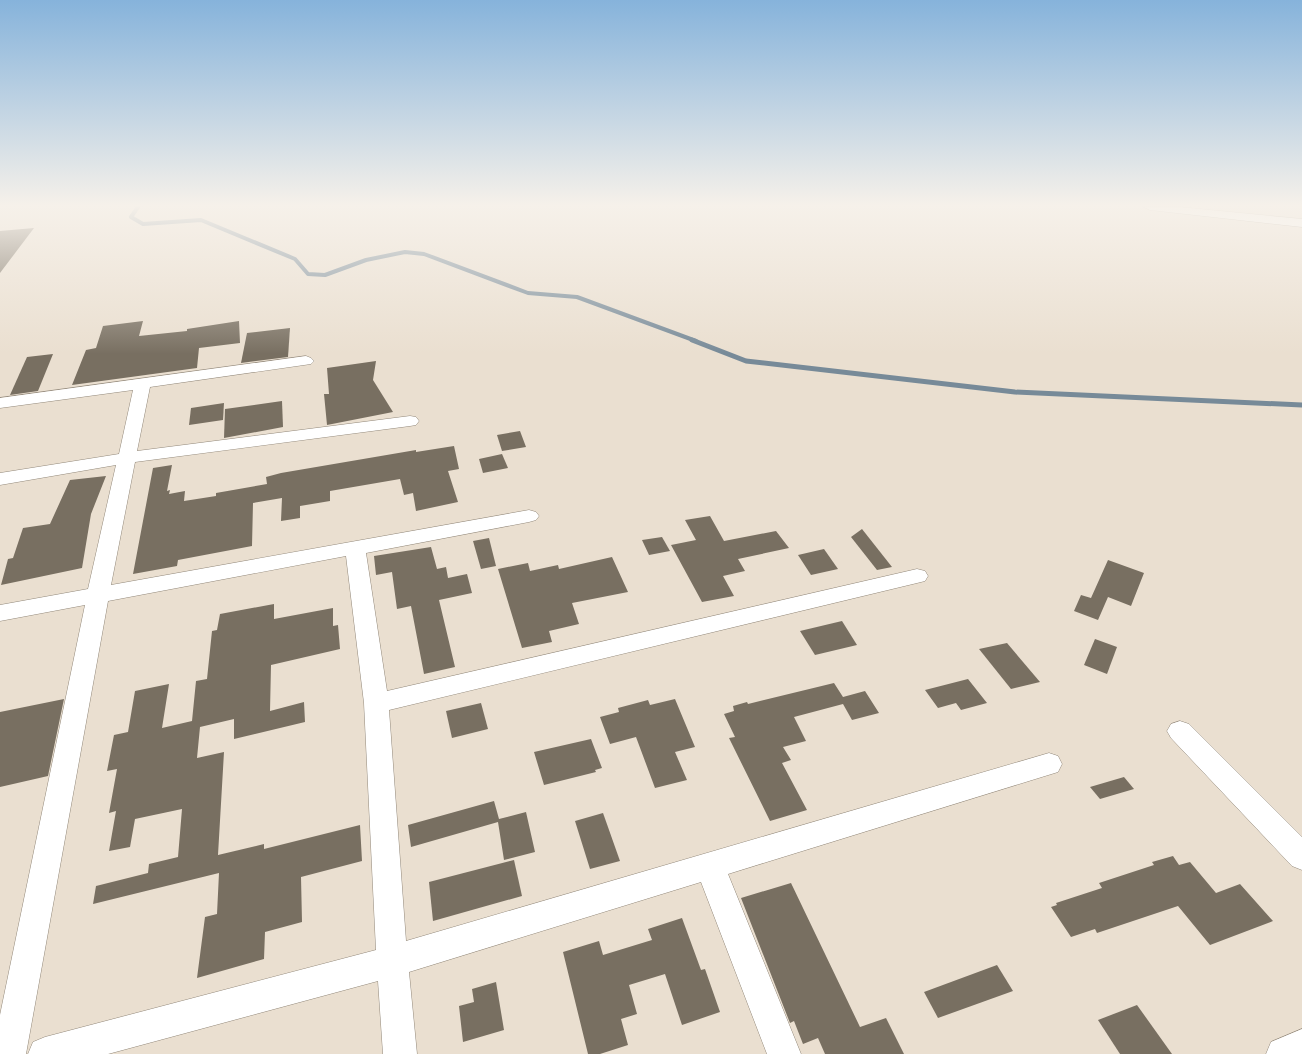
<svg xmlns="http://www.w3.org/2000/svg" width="1302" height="1054" font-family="'Golos Text',sans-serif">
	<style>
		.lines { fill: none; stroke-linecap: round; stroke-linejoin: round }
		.stream-far1 { stroke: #778a98; stroke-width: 4 }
		.stream { stroke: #778a98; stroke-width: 5 }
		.building { fill: #786f61 }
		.minor-casing { stroke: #92887a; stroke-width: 1 }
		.minor { fill: #fff; fill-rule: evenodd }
	</style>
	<rect width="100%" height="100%" fill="#eadfd0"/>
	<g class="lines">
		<path class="stream-far1" d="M 138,207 L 131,217 L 143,224 L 201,220 L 295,259 L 308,274 L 325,275 L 366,260 L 405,252 L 424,254 L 528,293 L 577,297 L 696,341"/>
		<path class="stream" d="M 692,340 L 746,361 L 1015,392 L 1302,405"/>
	</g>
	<g class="building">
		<path d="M 34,228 L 0,273 L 0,231 Z"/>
		<path d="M 143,321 L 139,336 L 187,331 L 187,329 L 239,321 L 240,343 L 199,348 L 197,368 L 72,385 L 86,350 L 96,348 L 103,326 Z"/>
		<path d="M 290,328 L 288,357 L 241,363 L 247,333 Z"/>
		<path d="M 53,354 L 38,391 L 10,395 L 27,357 Z"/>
		<path d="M 376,361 L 373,380 L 393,412 L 327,425 L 324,394 L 329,394 L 327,368 Z"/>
		<path d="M 282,401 L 283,427 L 224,438 L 225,409 Z"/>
		<path d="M 224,403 L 223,420 L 189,425 L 191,408 Z"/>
		<path d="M 520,431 L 526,447 L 502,451 L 497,435 Z"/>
		<path d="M 454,446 L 459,469 L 448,471 L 458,502 L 416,511 L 413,493 L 404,495 L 400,479 L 330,491 L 330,501 L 300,506 L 300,518 L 281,521 L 282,498 L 253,503 L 252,546 L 178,560 L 177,566 L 133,574 L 153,468 L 172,465 L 167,491 L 170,490 L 169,494 L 185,491 L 184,501 L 216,496 L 216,493 L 267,484 L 266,477 L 281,473 L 416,450 L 416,452 Z"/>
		<path d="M 502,454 L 508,468 L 483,473 L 479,459 Z"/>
		<path d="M 106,476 L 91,514 L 82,568 L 1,585 L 8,559 L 13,558 L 23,528 L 50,524 L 70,480 Z"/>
		<path d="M 710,516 L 724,541 L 776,531 L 789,548 L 738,559 L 745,571 L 723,576 L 734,596 L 702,602 L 671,545 L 696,540 L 685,520 Z"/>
		<path d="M 862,529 L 892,567 L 877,570 L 851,537 Z"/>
		<path d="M 662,537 L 670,551 L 649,555 L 642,540 Z"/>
		<path d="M 489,538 L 496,566 L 481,569 L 473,541 Z"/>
		<path d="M 431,547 L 437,569 L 446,567 L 448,578 L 467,574 L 472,593 L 439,600 L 455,667 L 424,674 L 411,606 L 397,609 L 392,572 L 376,575 L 374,556 Z"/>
		<path d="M 824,549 L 838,569 L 811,575 L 798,555 Z"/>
		<path d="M 612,557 L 628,592 L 572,603 L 579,624 L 549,631 L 552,642 L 522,648 L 498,569 L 528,563 L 530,571 L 558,565 L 559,569 Z"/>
		<path d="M 1108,560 L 1144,573 L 1131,606 L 1108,597 L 1098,620 L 1074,611 L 1081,595 L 1091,598 Z"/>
		<path d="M 274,604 L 274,619 L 333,608 L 333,626 L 338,625 L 340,649 L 271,665 L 270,711 L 304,702 L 305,722 L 234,739 L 234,719 L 200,727 L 197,758 L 224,752 L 218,855 L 264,844 L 264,849 L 360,825 L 362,861 L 301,877 L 302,922 L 265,932 L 264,959 L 197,978 L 205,917 L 217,914 L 219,873 L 93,904 L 96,886 L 148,873 L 149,864 L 178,857 L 182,809 L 135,819 L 130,847 L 109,851 L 116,811 L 109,813 L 117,769 L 107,771 L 114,735 L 128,732 L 135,691 L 169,684 L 162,728 L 192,721 L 196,681 L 207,679 L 212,631 L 217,630 L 220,614 Z"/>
		<path d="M 842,621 L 857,645 L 815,655 L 800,631 Z"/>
		<path d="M 1095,639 L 1117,647 L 1107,674 L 1084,665 Z"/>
		<path d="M 1007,643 L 1040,682 L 1011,689 L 979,649 Z"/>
		<path d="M 968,679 L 987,703 L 961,710 L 956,703 L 938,708 L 925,690 Z"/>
		<path d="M 834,683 L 843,697 L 865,691 L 879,713 L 852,720 L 843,704 L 794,717 L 806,741 L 783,747 L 791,760 L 782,763 L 807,810 L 770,821 L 729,738 L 735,737 L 724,714 L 734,711 L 733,706 L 747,702 L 748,704 Z"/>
		<path d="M 64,699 L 48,776 L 0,787 L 0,712 Z"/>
		<path d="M 675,699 L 695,747 L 675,752 L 687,780 L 655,788 L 636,737 L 610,744 L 600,717 L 619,712 L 618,708 L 648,700 L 650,705 Z"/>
		<path d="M 481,703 L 488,729 L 452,738 L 446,711 Z"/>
		<path d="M 591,739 L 602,768 L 595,770 L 596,772 L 544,785 L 534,752 Z"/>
		<path d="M 1124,777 L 1134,789 L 1100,799 L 1090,787 Z"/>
		<path d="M 494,801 L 499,819 L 526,812 L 535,852 L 504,860 L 498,822 L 411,847 L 408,825 Z"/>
		<path d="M 603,813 L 620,861 L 590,869 L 575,821 Z"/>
		<path d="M 1173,856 L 1179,865 L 1190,862 L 1216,893 L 1240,884 L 1273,921 L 1210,945 L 1178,906 L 1097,933 L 1095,929 L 1071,937 L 1051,907 L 1057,905 L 1056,903 L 1102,888 L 1099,883 L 1154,865 L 1152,862 Z"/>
		<path d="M 514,860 L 522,896 L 433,921 L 429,882 Z"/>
		<path d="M 791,883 L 860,1027 L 886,1018 L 904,1054 L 825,1054 L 818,1038 L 803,1044 L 794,1021 L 790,1023 L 741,898 Z"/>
		<path d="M 682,918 L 701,970 L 705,969 L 720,1012 L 682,1025 L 665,974 L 629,985 L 637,1014 L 621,1019 L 628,1045 L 600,1054 L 588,1054 L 563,952 L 599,941 L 603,955 L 652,940 L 648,929 Z"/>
		<path d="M 997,965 L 1013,991 L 938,1018 L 924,992 Z"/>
		<path d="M 496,982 L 504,1030 L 463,1042 L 459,1006 L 474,1002 L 472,989 Z"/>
		<path d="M 1137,1005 L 1172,1054 L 1120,1054 L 1098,1020 Z"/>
	</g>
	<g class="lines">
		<defs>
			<g id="minor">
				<path d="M 1144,207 L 1179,207 L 1302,219 L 1302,227 L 1150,210 Z"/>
				<path d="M 306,356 L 311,358 L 314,361 L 311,364 L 150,387 L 137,451 L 410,416 L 416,417 L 419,421 L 416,425 L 410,426 L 135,462 L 111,585 L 529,510 L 536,512 L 539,516 L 536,520 L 529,522 L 366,553 L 387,691 L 917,569 L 925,571 L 928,576 L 925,581 L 917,583 L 389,710 L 406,941 L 1049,753 L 1058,756 L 1062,764 L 1058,772 L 728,874 L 801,1054 L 767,1054 L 701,882 L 409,972 L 417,1054 L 383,1054 L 378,981 L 108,1054 L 28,1054 L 33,1042 L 45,1037 L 376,950 L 364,703 L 346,556 L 108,601 L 26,1054 L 0,1054 L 0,1015 L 85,605 L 0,621 L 0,605 L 88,589 L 116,465 L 0,485 L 0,473 L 119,454 L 133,390 L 0,408 L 0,398 Z"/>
				<path d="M 1180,721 L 1189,724 L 1302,837 L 1302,870 L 1292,866 L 1171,738 L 1167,731 L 1171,724 Z"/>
				<path d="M 1302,1029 L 1302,1054 L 1266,1054 L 1271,1042 Z"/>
			</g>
		</defs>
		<use href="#minor" class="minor-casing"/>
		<use href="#minor" class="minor"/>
	</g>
	<linearGradient id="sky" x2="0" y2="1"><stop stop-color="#86b3db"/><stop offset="0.58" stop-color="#f6f1ea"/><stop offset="1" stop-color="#f6f1ea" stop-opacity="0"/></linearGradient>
	<rect width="1302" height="354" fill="url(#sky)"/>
</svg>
